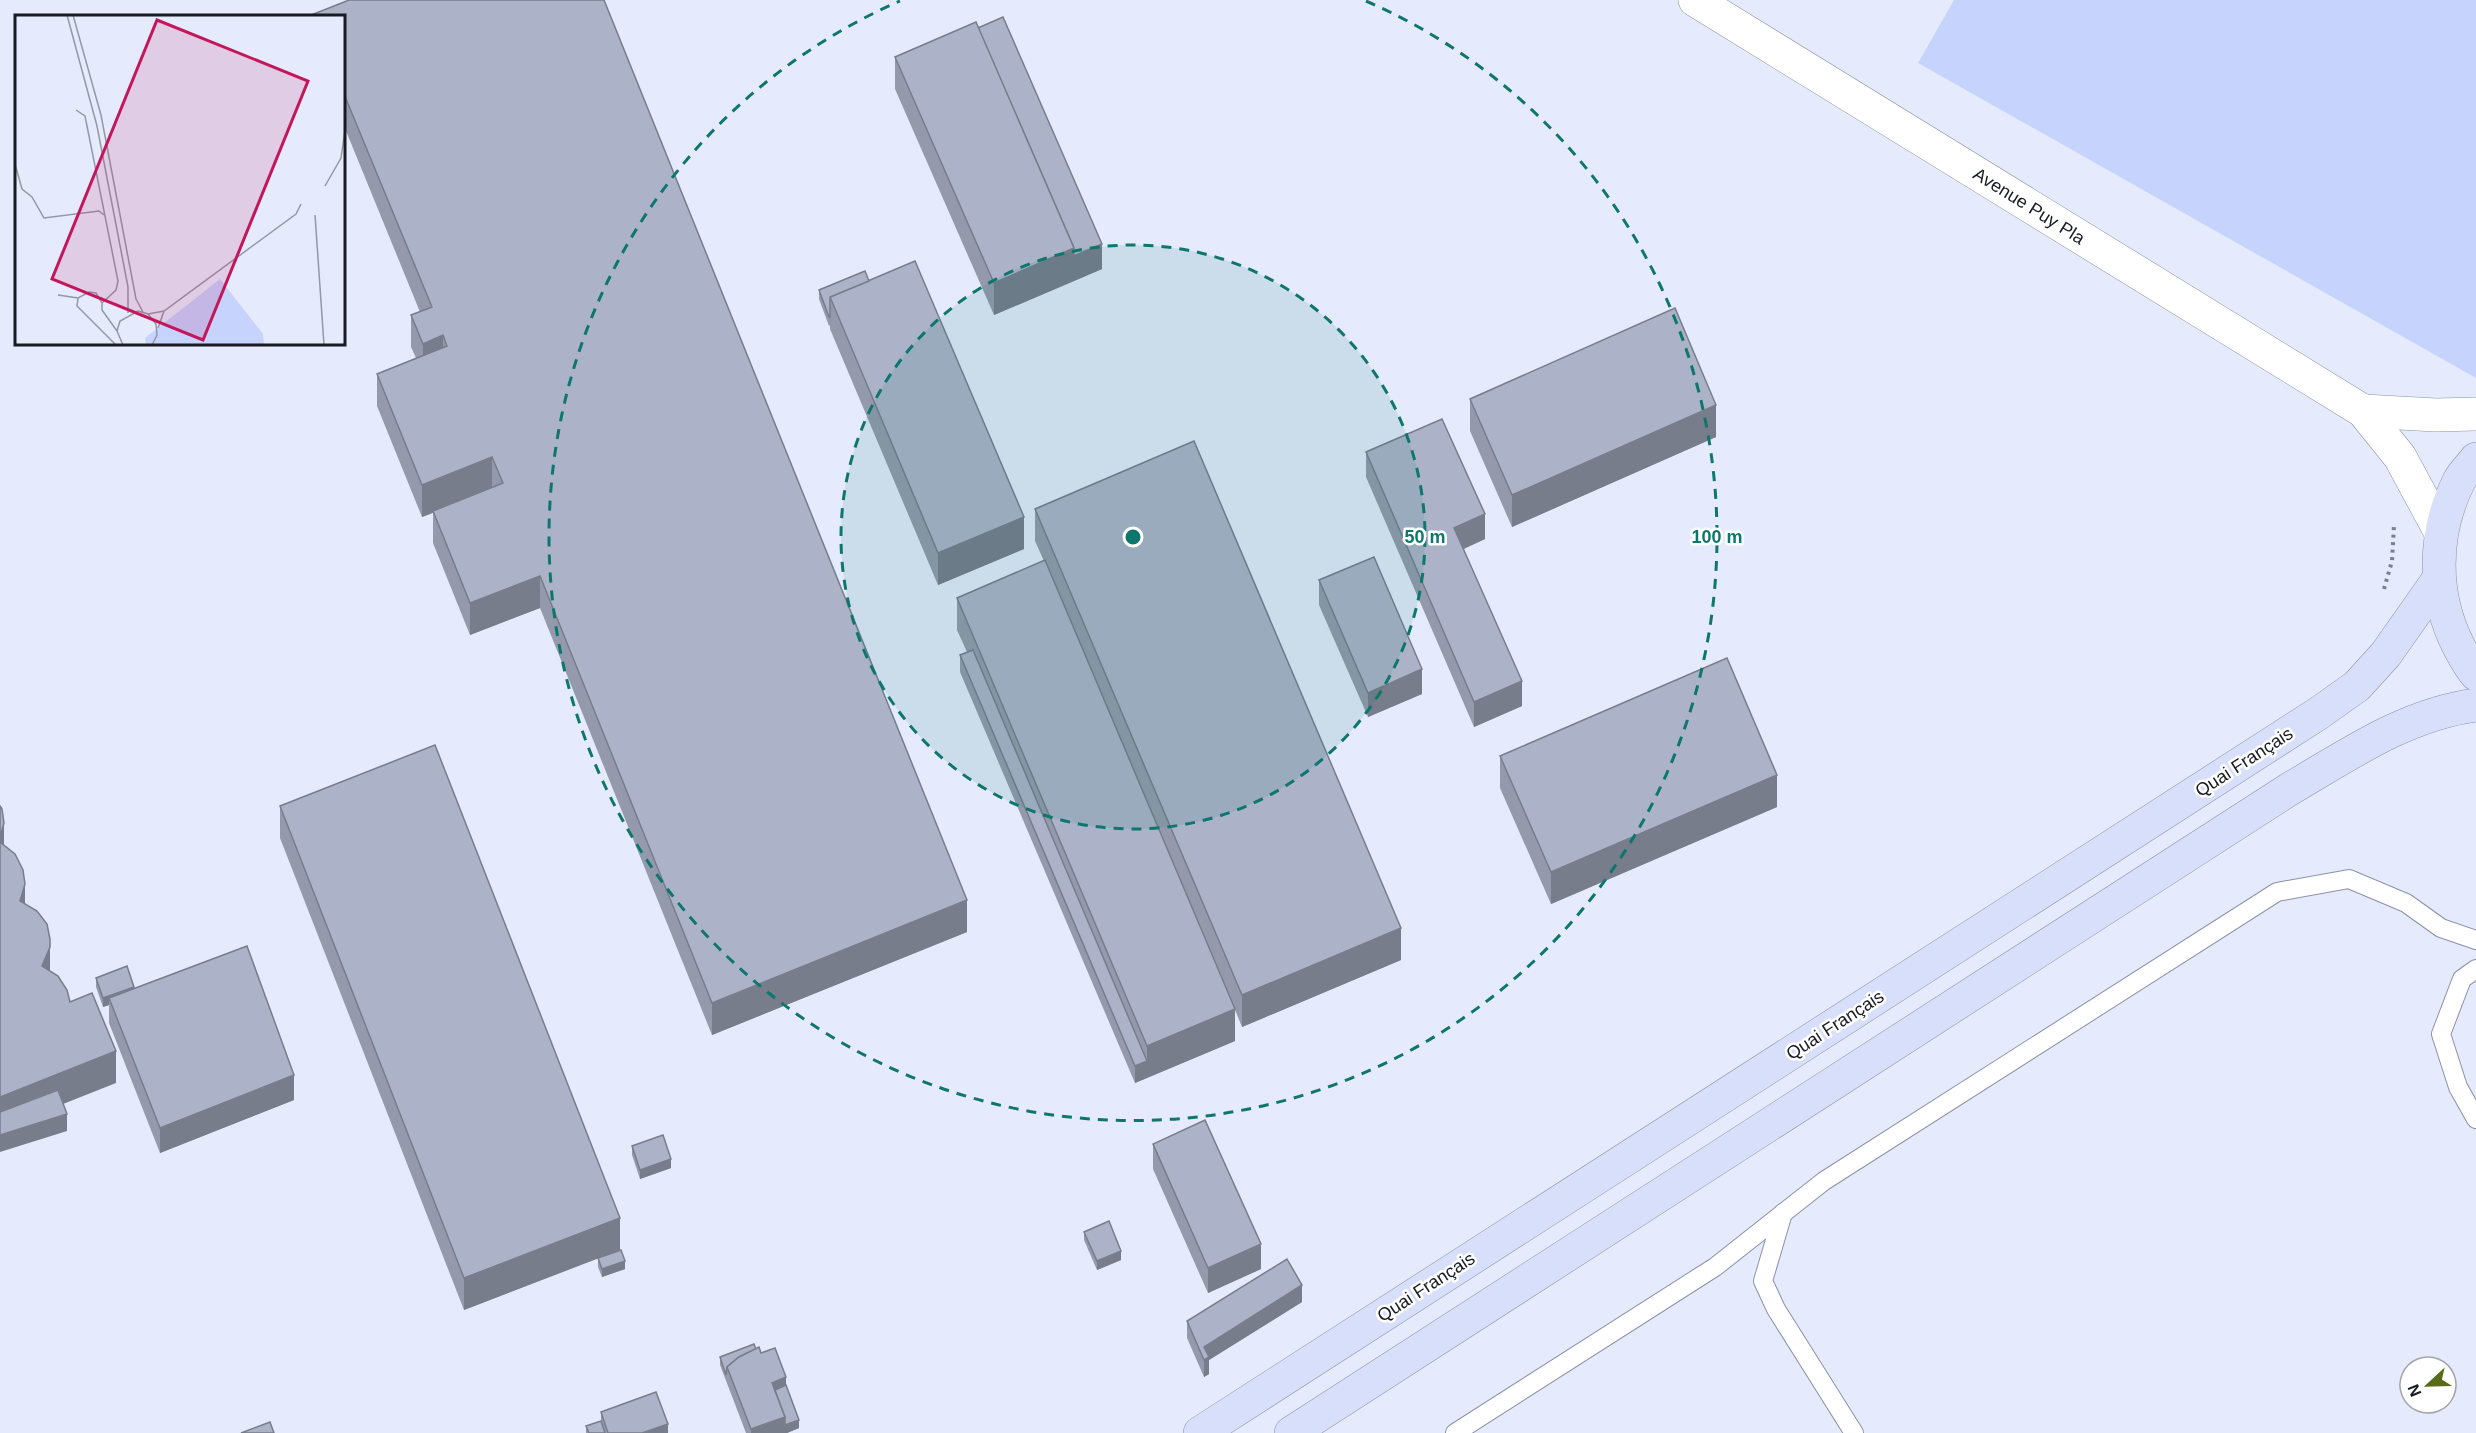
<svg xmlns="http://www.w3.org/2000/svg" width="2476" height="1433" font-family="Arial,sans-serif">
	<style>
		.green { fill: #c6d3fd }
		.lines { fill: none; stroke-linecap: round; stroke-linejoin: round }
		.service-casing { stroke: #8b92a7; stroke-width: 20 }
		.minor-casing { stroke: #8b92a7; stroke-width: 34 }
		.secondary-casing { stroke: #8b92a7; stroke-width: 34 }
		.path { stroke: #7b7f8c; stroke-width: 4; stroke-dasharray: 3 4.5; stroke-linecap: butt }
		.service { stroke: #fff; stroke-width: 18 }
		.minor { stroke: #fff; stroke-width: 33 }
		.secondary { stroke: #d8dffb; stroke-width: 33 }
		.wall { fill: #949aac }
		.shaded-wall { fill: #787d8c }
		.building { fill: #acb3c8; stroke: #787d8c; stroke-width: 1.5 }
		.ring { fill: none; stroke: #0f766e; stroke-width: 3; stroke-dasharray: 10 8 }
		.labels { text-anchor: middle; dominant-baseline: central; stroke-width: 5; stroke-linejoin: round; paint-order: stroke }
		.street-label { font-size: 18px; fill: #191b23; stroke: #fff }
		.inset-road { fill: none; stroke: #9398a6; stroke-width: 1.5 }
		.view { fill: #c2185b; fill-opacity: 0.15; stroke: #c2185b; stroke-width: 3 }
		.inset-edge { fill: none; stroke: #191b23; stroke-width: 3 }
		.centre { fill: #0f766e; stroke: #fff; stroke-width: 3 }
		.ring-label { font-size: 18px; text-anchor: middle; font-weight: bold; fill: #0f766e; stroke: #fff; stroke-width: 5; stroke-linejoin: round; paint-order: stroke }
	</style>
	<rect width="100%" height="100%" fill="#e5ebfd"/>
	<path class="green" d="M 1954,0 L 2476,0 L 2476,378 L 1918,63 Z"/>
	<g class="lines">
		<defs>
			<g id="service">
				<path d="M 2476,969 L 2462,979 L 2441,1034 L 2458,1087 L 2476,1119"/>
				<path d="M 1783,1213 L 1763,1281 L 1776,1309 L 1854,1433"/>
				<path d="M 1455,1433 L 1715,1267 L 1824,1181 L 2277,892 L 2349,879 L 2406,903 L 2441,928 L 2476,940"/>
			</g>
			<g id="minor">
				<path d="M 1695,0 L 2363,411 L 2400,457 L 2441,533"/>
				<path d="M 2363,411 L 2436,415 L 2476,414"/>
			</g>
			<g id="secondary">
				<path d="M 2476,459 C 2471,466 2463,473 2459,481 C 2433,533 2432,595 2459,647 C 2464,656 2469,666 2476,674"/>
				<path d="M 1200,1433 L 2319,713 L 2357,686 L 2386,654 L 2438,580"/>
				<path d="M 1291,1433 L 2288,790 C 2348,755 2406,714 2476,705"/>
			</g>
		</defs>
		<use href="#service" class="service-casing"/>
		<use href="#minor" class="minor-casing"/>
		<use href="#secondary" class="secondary-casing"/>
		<path class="path" d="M 2384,589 L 2392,561 L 2394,525"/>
		<use href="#service" class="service"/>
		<use href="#minor" class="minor"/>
		<use href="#secondary" class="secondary"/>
	</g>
	<g class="wall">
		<path d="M 349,0 L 604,0 L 967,900 L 967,932 L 712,1035 L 540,608 L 470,635 L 433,543 L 433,513 L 422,517 L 377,406 L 377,374 L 416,358 L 411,347 L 411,315 L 420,312 L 344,126 L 344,16 L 311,16 L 311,15 Z"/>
		<path d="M 895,57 L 1102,269 L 994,315 L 895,89 Z"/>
		<path d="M 869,281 L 1024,549 L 938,585 L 830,329 L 830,325 L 829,326 L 819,299 L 819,290 Z"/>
		<path d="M 1470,399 L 1716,437 L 1512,527 L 1470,431 Z"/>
		<path d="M 1366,452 L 1485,539 L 1464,549 L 1522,706 L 1474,727 L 1366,477 Z"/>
		<path d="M 1035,509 L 1401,960 L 1242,1027 L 1235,1010 L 1235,1041 L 1135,1083 L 960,672 L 960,655 L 967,652 L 957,630 L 957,598 L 1044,561 L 1035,541 Z"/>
		<path d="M 1319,580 L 1422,694 L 1368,717 L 1319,605 Z"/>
		<path d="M 1500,756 L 1777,807 L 1551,904 L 1500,788 Z"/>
		<path d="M 280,806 L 620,1250 L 625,1269 L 602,1277 L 598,1267 L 598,1258 L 464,1310 L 280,838 Z"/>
		<path d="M 96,978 L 134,988 L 294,1100 L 160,1153 L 109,1023 L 109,1005 L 103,1007 L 96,987 Z"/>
		<path d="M 1153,1144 L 1261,1269 L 1208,1293 L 1153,1169 Z"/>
		<path d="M 632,1146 L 671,1168 L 640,1179 L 632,1155 Z"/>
		<path d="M 1084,1232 L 1121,1260 L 1097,1270 L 1084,1240 Z"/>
		<path d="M 1302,1302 L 1209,1360 L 1209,1374 L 1204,1377 L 1187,1338 L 1187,1321 Z"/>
		<path d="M 756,1349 L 761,1353 L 786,1385 L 799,1428 L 787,1433 L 746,1433 L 720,1365 L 720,1357 Z"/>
		<path d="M 601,1412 L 668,1433 L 586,1433 L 586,1426 L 601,1421 Z"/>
	</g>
	<g class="shaded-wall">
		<path d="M 1102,244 L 1102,269 L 994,315 L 994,283 L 1074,248 Z"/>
		<path d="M 443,335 L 443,367 L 423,376 L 423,344 Z"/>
		<path d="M 1716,405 L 1716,437 L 1512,527 L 1512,495 Z"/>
		<path d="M 492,457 L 492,489 L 422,517 L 422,485 Z"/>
		<path d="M 1485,514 L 1485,539 L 1454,553 L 1454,528 Z"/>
		<path d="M 1024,517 L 1024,549 L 938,585 L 938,553 Z"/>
		<path d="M 540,576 L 540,608 L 470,635 L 470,603 Z"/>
		<path d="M 1422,669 L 1422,694 L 1368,717 L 1368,693 Z"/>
		<path d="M 1522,681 L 1522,706 L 1474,727 L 1474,702 Z"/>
		<path d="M 1777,775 L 1777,807 L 1551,904 L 1551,872 Z"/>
		<path d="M 4,823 L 4,855 L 0,869 L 0,837 Z"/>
		<path d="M 25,884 L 25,916 L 20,901 Z"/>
		<path d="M 967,900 L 967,932 L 712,1035 L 712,1003 Z"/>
		<path d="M 1401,928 L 1401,960 L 1242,1027 L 1242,995 Z"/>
		<path d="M 50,939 L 50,971 L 42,966 Z"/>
		<path d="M 134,987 L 134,995 L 109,998 L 109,1005 L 103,1007 L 103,998 Z"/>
		<path d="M 1235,1009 L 1235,1041 L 1135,1083 L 1135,1066 L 1147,1061 L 1147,1046 Z"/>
		<path d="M 116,1051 L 116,1083 L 0,1129 L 0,1097 Z"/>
		<path d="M 294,1075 L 294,1100 L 160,1153 L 160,1128 Z"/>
		<path d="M 67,1114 L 67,1131 L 0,1152 L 0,1135 Z"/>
		<path d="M 671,1159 L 671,1168 L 640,1179 L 640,1170 Z"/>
		<path d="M 620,1218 L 620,1250 L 464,1310 L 464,1278 Z"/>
		<path d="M 1261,1244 L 1261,1269 L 1208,1293 L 1208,1268 Z"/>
		<path d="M 1121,1251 L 1121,1260 L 1097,1270 L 1097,1261 Z"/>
		<path d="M 625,1261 L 625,1269 L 602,1277 L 602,1269 Z"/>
		<path d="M 1302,1285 L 1302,1302 L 1209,1360 L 1209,1374 L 1204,1377 L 1204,1347 Z"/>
		<path d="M 786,1377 L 786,1394 L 775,1398 L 772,1383 Z"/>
		<path d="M 785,1417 L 799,1420 L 799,1428 L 787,1433 L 751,1433 L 751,1429 Z"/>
		<path d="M 668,1424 L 668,1433 L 642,1433 Z"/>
	</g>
	<g class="building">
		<path d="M 349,0 L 604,0 L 967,900 L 712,1003 L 540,576 L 470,603 L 433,511 L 503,483 L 492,457 L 422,485 L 377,374 L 447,346 L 443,335 L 423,344 L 411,315 L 432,307 L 344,94 L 344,16 L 312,16 L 311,15 Z"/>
		<path d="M 1003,17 L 1102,244 L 1074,256 L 1074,248 L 978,28 Z"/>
		<path d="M 976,22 L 1074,248 L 994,283 L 895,57 Z"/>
		<path d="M 915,261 L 1024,517 L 938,553 L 830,297 Z"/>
		<path d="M 865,271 L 869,281 L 830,297 L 830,317 L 829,317 L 819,290 Z"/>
		<path d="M 1675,308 L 1716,405 L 1512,495 L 1470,399 Z"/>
		<path d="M 1442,419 L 1485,514 L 1454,528 L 1522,681 L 1474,702 L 1366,452 Z"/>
		<path d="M 1194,441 L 1401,928 L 1242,995 L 1035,509 Z"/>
		<path d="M 1374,557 L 1422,669 L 1368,693 L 1319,580 Z"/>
		<path d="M 1045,560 L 1235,1009 L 1147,1046 L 957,598 Z"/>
		<path d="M 973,650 L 1147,1061 L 1135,1066 L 960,655 Z"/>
		<path d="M 1727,658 L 1777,775 L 1551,872 L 1500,756 Z"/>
		<path d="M 435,745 L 620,1218 L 464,1278 L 280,806 Z"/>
		<path d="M 0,806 L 2,809 L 4,823 L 0,837 Z"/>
		<path d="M 0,842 L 15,854 L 23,870 L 25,884 L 20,901 L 37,911 L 47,924 L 50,939 L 50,947 L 42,966 L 58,976 L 67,990 L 70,1002 L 92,993 L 116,1051 L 0,1097 Z"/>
		<path d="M 247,946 L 294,1075 L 160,1128 L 109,998 Z"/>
		<path d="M 127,966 L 134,987 L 103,998 L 96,978 Z"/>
		<path d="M 58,1090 L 67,1114 L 0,1135 L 0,1112 Z"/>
		<path d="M 1205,1120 L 1261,1244 L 1208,1268 L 1153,1144 Z"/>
		<path d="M 663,1135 L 671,1159 L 640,1170 L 632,1146 Z"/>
		<path d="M 1109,1221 L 1121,1251 L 1097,1261 L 1084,1232 Z"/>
		<path d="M 621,1250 L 625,1261 L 602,1269 L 598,1258 Z"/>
		<path d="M 1287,1259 L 1302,1285 L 1204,1347 L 1209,1357 L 1204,1360 L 1187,1321 Z"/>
		<path d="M 754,1344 L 756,1349 L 739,1357 L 727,1367 L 726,1375 L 720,1357 Z"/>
		<path d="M 759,1347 L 761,1353 L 775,1348 L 786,1377 L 772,1383 L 785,1417 L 751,1429 L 727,1367 L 739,1357 Z"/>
		<path d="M 786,1385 L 799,1420 L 785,1425 L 785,1417 L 775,1390 Z"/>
		<path d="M 656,1392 L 668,1424 L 642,1433 L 608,1433 L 601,1412 Z"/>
		<path d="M 601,1421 L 605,1433 L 589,1433 L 586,1426 Z"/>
		<path d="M 270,1422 L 274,1433 L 241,1433 Z"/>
	</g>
	<circle cx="1133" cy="537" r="292" fill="#0f766e" fill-opacity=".12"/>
	<g class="ring">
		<circle cx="1133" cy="537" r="292"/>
		<path d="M1366 1A584 584 0 1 1 900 1"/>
	</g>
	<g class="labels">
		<g class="street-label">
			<text transform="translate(2029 206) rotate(32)">Avenue Puy Pla</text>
			<text transform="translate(2244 762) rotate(-33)">Quai Français</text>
			<text transform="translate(1835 1025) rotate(-33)">Quai Français</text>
			<text transform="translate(1426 1287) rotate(-33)">Quai Français</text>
		</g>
	</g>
	<g transform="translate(15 15)">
		<rect width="330" height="330" fill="#e5ebfd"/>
		<path d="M 205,264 L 248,319 L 249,330 L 131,330 L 130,323 Z" fill="#c6d3fd"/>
		<path class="inset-road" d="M 52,0 L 82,111 L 113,272 L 113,298M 58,0 L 86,100 L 121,284 L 128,297M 61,95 L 70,101 L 103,266 L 101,275 L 87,288 L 87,295 L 102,316M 0,149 L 7,174 L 17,182 L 29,203 L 84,196 L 89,200M 310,171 L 326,143 L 330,115M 300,200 L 309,330M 43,280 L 63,283M 87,288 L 81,278 L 74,277 L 63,283 L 62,291 L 101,330M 133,299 L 149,296 L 281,199 L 286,189M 143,313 L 149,296M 108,330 L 102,316 L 105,306 L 123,296 L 133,299 L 141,309 L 142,320 L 137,330"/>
		<path class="view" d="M 142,5 L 293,66 L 188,325 L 37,264 Z"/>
		<rect width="330" height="330" class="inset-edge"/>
	</g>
	<circle cx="1133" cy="537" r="9" class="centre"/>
	<g class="ring-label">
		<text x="1425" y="543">50 m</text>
		<text x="1717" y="543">100 m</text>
	</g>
	<g transform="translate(2428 1385) rotate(248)"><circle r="28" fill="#ffffff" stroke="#a3a4a7" stroke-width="1.5"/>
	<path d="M0-4.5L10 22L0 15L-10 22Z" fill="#596b18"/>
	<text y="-9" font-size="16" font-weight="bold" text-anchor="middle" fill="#191b23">N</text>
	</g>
</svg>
